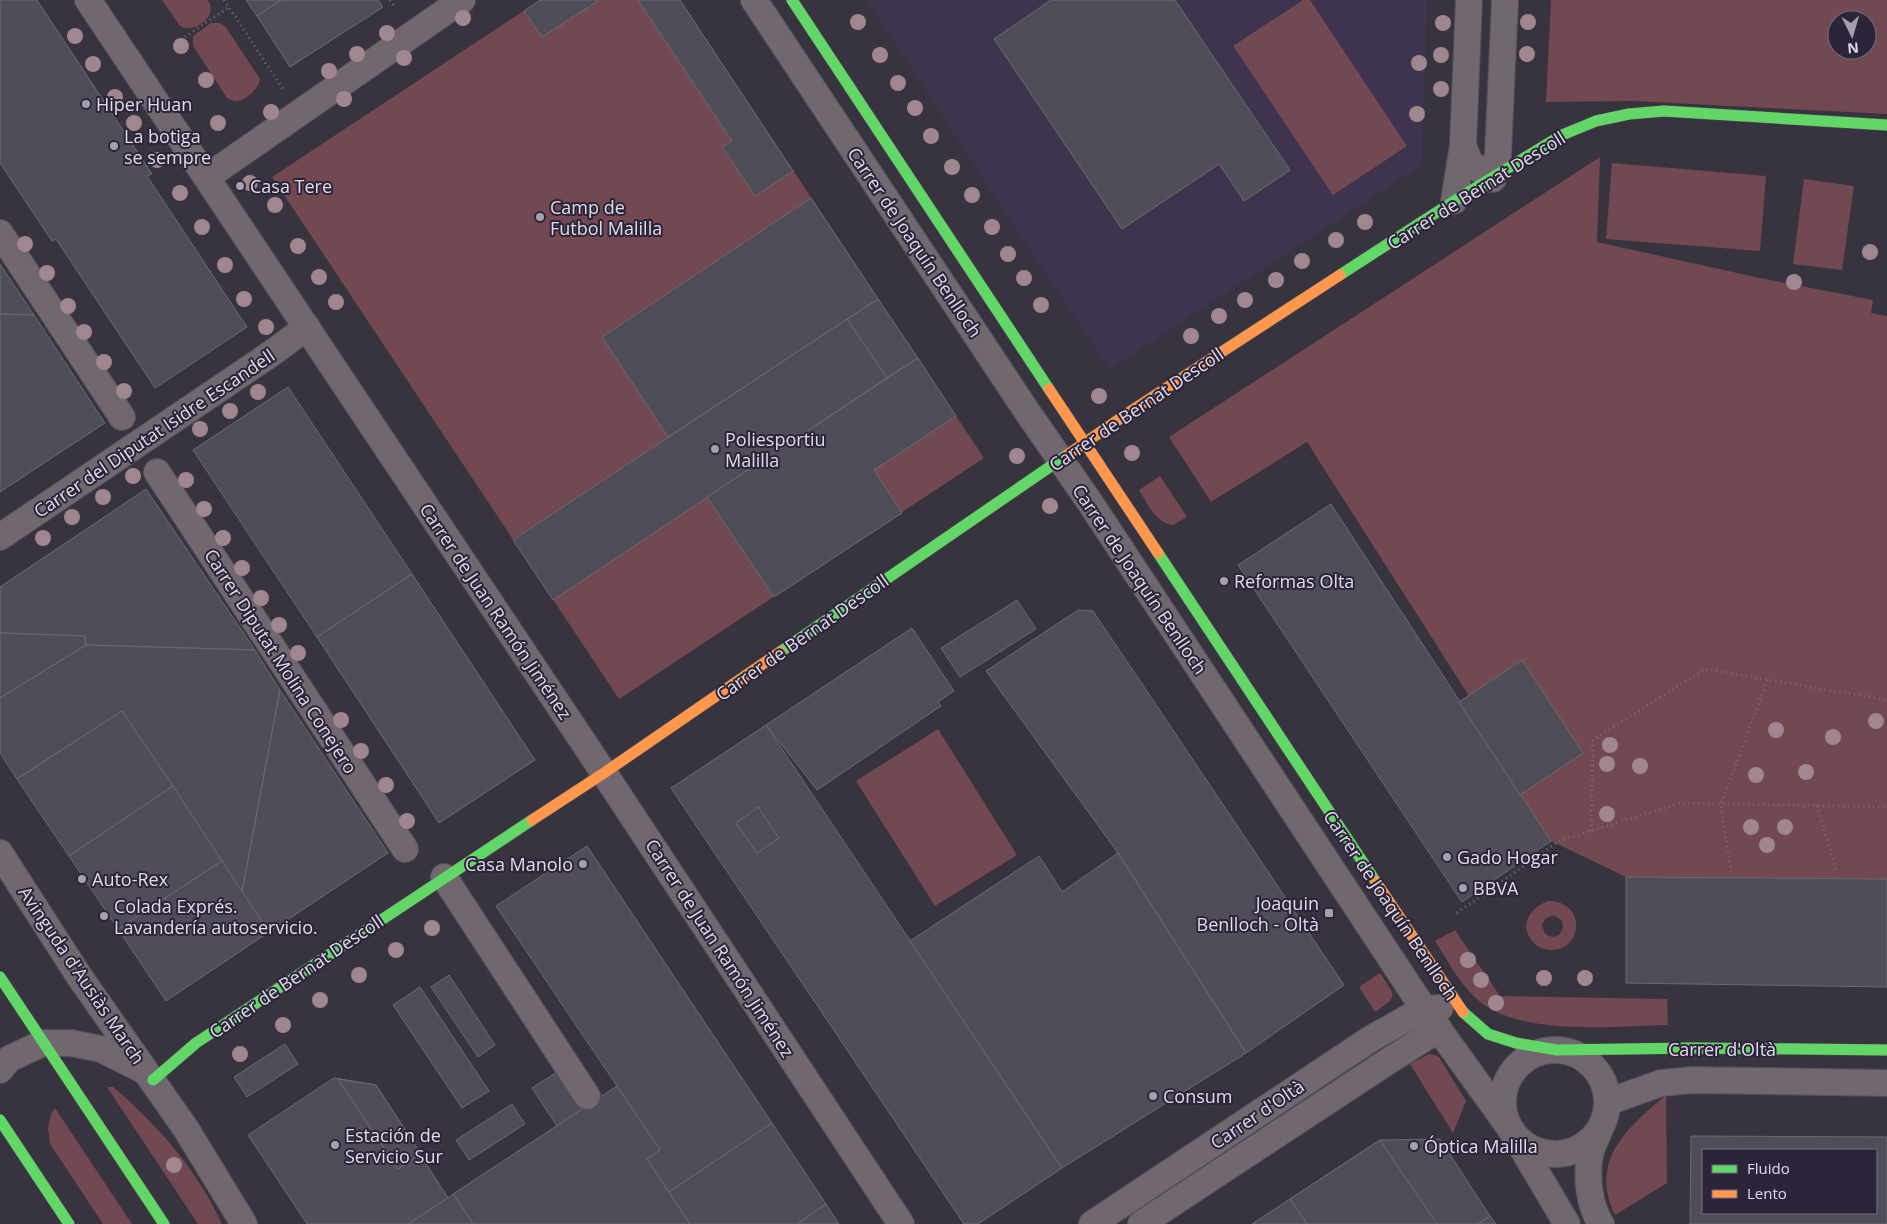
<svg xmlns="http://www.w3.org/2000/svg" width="1887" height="1224" font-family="'Open Sans',sans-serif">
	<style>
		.built { fill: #3e344f }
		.green { fill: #724851; fill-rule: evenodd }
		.building { fill: #4f4e58; stroke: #6a6b74; fill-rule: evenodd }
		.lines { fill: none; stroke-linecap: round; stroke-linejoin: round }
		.street-casing { stroke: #534f5a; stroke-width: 28 }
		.fast-casing { stroke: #534f5a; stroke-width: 12 }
		.slow-casing { stroke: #534f5a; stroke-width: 12 }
		.path { stroke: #756f77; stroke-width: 3; stroke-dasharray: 1 4; stroke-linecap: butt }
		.street { stroke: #70676f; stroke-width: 26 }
		.fast { stroke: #63d668; stroke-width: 11 }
		.slow { stroke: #ff974d; stroke-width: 11 }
		.tree { fill: #a0868f }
		.poi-dot { fill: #a5a0ae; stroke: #2c2439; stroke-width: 2 }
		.labels { text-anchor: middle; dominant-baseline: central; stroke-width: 4; stroke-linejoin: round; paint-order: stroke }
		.poi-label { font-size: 18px; fill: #e0dbea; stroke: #2c2439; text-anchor: start }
		.street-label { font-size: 18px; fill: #e0dbea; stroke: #2c2439 }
	</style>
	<rect width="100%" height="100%" fill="#37333f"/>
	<path class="built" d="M 866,0 L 1427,0 L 1422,165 L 1109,370 Z"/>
	<g class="green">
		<path d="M 162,0 L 208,0 C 219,18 193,34 180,26 Z"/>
		<path d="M 540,0 L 680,0 L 984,458 L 619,699 L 272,177 Z"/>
		<path d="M 1303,0 L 1310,0 L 1407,146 L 1333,195 L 1233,46 Z"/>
		<path d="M 1551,0 L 1887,0 L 1887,114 L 1634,101 L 1546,102 ZM 1837,20 L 1867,20 L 1867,50 L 1837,50 Z"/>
		<path d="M 211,23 L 220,23 L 225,26 L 260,79 C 259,88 245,102 236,101 C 233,101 230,99 227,98 L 193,46 L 193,36 Z"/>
		<path d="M 1600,157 L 1597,242 L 1760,278 L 1873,300 L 1871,313 L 1887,316 L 1887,879 L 1626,877 L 1551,841 L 1520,795 L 1469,696 L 1307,442 L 1211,502 L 1169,437 Z"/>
		<path d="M 1612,163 L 1766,176 L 1760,251 L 1606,239 Z"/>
		<path d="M 1804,179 L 1854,186 L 1842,270 L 1793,264 Z"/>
		<path d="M 1160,476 L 1187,517 L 1173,525 C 1155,523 1148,504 1139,490 Z"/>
		<path d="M 938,729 L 1017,855 L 935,906 L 856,781 Z"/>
		<path d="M 1548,901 C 1587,901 1583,950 1552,950 C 1546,950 1539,948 1534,943 C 1518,926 1529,908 1548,901 ZM 1554,915 L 1562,921 L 1563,928 L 1559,935 L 1552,937 L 1545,934 L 1542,925 L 1545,919 Z"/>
		<path d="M 1455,930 L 1500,996 L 1667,999 L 1668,1025 C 1613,1026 1521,1037 1478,1000 C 1460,985 1448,961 1435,941 Z"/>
		<path d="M 1380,973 C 1396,997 1399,996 1375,1012 L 1359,987 Z"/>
		<path d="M 1429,1054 L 1435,1055 L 1439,1057 L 1466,1101 L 1453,1133 L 1410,1064 Z"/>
		<path d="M 107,1087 L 113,1087 C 158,1125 198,1171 222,1224 L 198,1224 Z"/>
		<path d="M 1666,1095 L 1667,1183 L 1615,1215 C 1589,1160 1627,1128 1666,1095 Z"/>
		<path d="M 55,1108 L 132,1224 L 103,1224 L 50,1144 L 48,1128 L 51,1114 Z"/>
	</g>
	<g class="building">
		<path d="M 0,0 L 37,0 L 152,174 L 147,176 L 247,327 L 155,388 L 56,239 L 52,241 L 0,163 Z"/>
		<path d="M 246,0 L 281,0 L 257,16 Z"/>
		<path d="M 281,0 L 378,0 L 383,7 L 290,67 L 257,16 Z"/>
		<path d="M 540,0 L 597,0 L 598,1 L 542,37 L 524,11 Z"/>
		<path d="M 638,0 L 680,0 L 793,171 L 755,196 L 722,147 L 732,141 Z"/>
		<path d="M 1051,0 L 1175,0 L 1290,170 L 1244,201 L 1219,164 L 1122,229 L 994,39 Z"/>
		<path d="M 811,198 L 878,299 L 668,437 L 602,337 Z"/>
		<path d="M 0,264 L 34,315 L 0,314 Z"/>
		<path d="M 878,299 L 918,358 L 887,378 L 847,319 Z"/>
		<path d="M 0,314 L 34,315 L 105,423 L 0,492 Z"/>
		<path d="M 847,319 L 887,378 L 553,600 L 513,540 Z"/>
		<path d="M 918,358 L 956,416 L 874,470 L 902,513 L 774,597 L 707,497 Z"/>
		<path d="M 288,387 L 412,574 L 317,637 L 193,450 Z"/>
		<path d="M 146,489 L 255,650 L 86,645 L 85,636 L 0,633 L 0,587 Z"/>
		<path d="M 1331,504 L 1551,841 L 1462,902 L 1238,565 Z"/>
		<path d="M 412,574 L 535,760 L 439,823 L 317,637 Z"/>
		<path d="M 1017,600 L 1036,629 L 960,677 L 941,648 Z"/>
		<path d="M 1078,610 L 1093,611 L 1344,985 L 1246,1053 L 1118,853 L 986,671 Z"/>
		<path d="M 912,628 L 954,691 L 938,702 L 941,706 L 817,790 L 766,725 Z"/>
		<path d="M 0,633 L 85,636 L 86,645 L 0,698 Z"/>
		<path d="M 86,645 L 255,650 L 280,690 L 242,892 L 122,711 L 17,779 L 0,753 L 0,698 Z"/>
		<path d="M 1522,660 L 1583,753 L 1520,795 L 1459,702 Z"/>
		<path d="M 280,690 L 388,853 L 269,932 L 242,892 Z"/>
		<path d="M 122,711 L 173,786 L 69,856 L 17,779 Z"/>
		<path d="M 766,725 L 1062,1168 L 978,1224 L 964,1224 L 671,788 Z"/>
		<path d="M 173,786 L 222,861 L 118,929 L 69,856 Z"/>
		<path d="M 758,807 L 779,838 L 757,853 L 736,823 Z"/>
		<path d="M 587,846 L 772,1123 L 669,1192 L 647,1159 L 660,1150 L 496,906 Z"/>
		<path d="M 1118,853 L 1246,1053 L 1062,1168 L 910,941 L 1039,856 L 1062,892 Z"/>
		<path d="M 222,861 L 269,932 L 166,1001 L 118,929 Z"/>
		<path d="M 1626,877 L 1887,879 L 1887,987 L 1626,983 Z"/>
		<path d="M 449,975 L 495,1045 L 478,1057 L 431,987 Z"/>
		<path d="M 420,987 L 489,1091 L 462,1108 L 393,1005 Z"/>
		<path d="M 285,1044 L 298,1064 L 247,1097 L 234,1077 Z"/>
		<path d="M 557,1072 L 582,1109 L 557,1126 L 532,1088 Z"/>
		<path d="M 334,1078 L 376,1085 L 448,1198 L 408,1224 L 307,1224 L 248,1135 Z"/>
		<path d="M 338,1079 L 376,1085 L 421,1154 L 398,1169 Z"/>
		<path d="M 617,1086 L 660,1150 L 647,1159 L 690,1224 L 473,1224 L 453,1194 Z"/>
		<path d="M 512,1104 L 525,1124 L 469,1160 L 456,1140 Z"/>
		<path d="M 772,1123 L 826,1204 L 797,1224 L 690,1224 L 669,1192 Z"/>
		<path d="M 1691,1136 L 1887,1137 L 1887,1224 L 1690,1224 ZM 1703,1150 L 1876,1150 L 1876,1213 L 1703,1213 Z"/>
		<path d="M 1440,1139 L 1490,1216 L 1478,1224 L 1307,1224 L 1290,1199 L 1380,1140 Z"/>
		<path d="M 1380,1140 L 1437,1224 L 1307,1224 L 1290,1199 Z"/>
		<path d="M 453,1194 L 473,1224 L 408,1224 L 448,1198 Z"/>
		<path d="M 1290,1199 L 1307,1224 L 1252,1224 Z"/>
		<path d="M 826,1204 L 839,1224 L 797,1224 Z"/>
		<path d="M 1490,1216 L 1496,1224 L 1478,1224 Z"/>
	</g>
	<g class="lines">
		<defs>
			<g id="street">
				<path d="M 88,0 L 604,773 L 901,1224"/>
				<path d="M 754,0 L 1026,410 L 1091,504 L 1424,1009 L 1512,1131 L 1567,1224"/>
				<path d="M 1463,145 L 1470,163 L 1493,179 L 1498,154 L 1505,0"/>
				<path d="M 207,177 L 462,0"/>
				<path d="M 1454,201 L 1463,145 L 1469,0"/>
				<path d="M 0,233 L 122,417"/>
				<path d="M 157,472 L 405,849"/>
				<path d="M 0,537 L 272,353 L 307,327"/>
				<path d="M 0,853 L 79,976 L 186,1129 L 244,1224"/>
				<path d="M 444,877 L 587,1096"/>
				<circle cx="1555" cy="1102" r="52"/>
				<path d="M 0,1070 L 9,1059 L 43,1043 L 71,1043 L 101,1049 L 145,1071"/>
				<path d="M 1608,1102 L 1661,1083 L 1693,1080 L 1887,1083"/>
				<path d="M 1600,1129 C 1597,1137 1592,1146 1590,1155 C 1586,1177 1589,1205 1601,1224"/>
				<path d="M 1092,1224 L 1372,1038 L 1424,1009 L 1440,1008"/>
				<path d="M 1141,1224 L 1387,1062 L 1439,1029"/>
			</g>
			<g id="fast">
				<path d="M 792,0 L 1049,389"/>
				<path d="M 1340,275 L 1454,201 L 1562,135 L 1596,121 L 1629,114 L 1664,111 L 1887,125"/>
				<path d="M 1158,553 L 1376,882"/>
				<path d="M 780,652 L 1067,455"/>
				<path d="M 0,977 L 164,1224"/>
				<path d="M 1463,1012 L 1488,1034 L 1516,1043 L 1557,1050 L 1694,1048 L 1887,1050"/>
				<path d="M 153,1080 L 196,1043 L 532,820"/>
				<path d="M 0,1120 L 69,1224"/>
			</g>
			<g id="slow">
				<path d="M 1049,389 L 1158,553"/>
				<path d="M 1067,455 L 1134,409 L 1340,275"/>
				<path d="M 532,820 L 604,773 L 780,652"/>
				<path d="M 1376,882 L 1463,1012"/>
			</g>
		</defs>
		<use href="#street" class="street-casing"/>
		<use href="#fast" class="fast-casing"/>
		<use href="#slow" class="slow-casing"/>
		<g class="path">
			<path d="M 224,0 L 283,89"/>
			<path d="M 390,0 L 396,8"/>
			<path d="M 185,37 L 229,7"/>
			<path d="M 1817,806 L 1837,873"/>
			<path d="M 1591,831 L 1593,740 L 1705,669 L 1887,700"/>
			<path d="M 1731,872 L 1721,804 L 1768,679"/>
			<path d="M 1457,913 L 1559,841 L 1680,803 L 1887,807"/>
		</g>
		<use href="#street" class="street"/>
		<use href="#fast" class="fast"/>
		<use href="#slow" class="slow"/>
	</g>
	<g class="tree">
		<circle cx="463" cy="18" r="8"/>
		<circle cx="858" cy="22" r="8"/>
		<circle cx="1528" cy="22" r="8"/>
		<circle cx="1443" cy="23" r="8"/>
		<circle cx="387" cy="33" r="8"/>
		<circle cx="75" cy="36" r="8"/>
		<circle cx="181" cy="46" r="8"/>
		<circle cx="357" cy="54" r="8"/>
		<circle cx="1527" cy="54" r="8"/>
		<circle cx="880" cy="55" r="8"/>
		<circle cx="1441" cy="55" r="8"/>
		<circle cx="404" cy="58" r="8"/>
		<circle cx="1419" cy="63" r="8"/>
		<circle cx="93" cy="64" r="8"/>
		<circle cx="329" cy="71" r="8"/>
		<circle cx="206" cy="80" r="8"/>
		<circle cx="898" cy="83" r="8"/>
		<circle cx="1441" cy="89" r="8"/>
		<circle cx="115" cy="97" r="8"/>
		<circle cx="344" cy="99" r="8"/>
		<circle cx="915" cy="108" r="8"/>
		<circle cx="271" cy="112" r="8"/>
		<circle cx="1417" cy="114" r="8"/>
		<circle cx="134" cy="123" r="8"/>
		<circle cx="218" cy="123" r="8"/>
		<circle cx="931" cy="136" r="8"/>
		<circle cx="157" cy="160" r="8"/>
		<circle cx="952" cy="167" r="8"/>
		<circle cx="250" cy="183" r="8"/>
		<circle cx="180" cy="193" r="8"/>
		<circle cx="972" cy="195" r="8"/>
		<circle cx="275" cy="205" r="8"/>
		<circle cx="1365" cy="222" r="8"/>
		<circle cx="202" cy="227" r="8"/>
		<circle cx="992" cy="227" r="8"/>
		<circle cx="1336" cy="240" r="8"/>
		<circle cx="25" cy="244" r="8"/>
		<circle cx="298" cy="246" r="8"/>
		<circle cx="1870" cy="252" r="8"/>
		<circle cx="1008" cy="254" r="8"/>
		<circle cx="1302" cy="261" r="8"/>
		<circle cx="225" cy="265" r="8"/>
		<circle cx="47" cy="273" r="8"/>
		<circle cx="319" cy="277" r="8"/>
		<circle cx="1024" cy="278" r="8"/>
		<circle cx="1276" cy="280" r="8"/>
		<circle cx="1794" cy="282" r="8"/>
		<circle cx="244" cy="299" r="8"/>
		<circle cx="1245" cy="300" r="8"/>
		<circle cx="336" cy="302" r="8"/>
		<circle cx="1041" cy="305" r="8"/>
		<circle cx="68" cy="306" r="8"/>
		<circle cx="1219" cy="316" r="8"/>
		<circle cx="266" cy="327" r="8"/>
		<circle cx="84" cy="332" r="8"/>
		<circle cx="1191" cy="336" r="8"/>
		<circle cx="104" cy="362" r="8"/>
		<circle cx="124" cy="391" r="8"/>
		<circle cx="258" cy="392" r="8"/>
		<circle cx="1099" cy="396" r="8"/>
		<circle cx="230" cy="411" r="8"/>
		<circle cx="200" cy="429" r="8"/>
		<circle cx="1132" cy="453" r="8"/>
		<circle cx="1017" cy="456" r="8"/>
		<circle cx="133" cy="476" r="8"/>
		<circle cx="186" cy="480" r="8"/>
		<circle cx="103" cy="497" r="8"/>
		<circle cx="1050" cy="506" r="8"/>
		<circle cx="204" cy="509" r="8"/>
		<circle cx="72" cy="517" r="8"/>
		<circle cx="43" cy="538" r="8"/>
		<circle cx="223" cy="538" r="8"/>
		<circle cx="242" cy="568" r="8"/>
		<circle cx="261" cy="598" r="8"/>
		<circle cx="279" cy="625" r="8"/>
		<circle cx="298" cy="653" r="8"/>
		<circle cx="341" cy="720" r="8"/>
		<circle cx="1876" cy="721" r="8"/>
		<circle cx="1776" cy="730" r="8"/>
		<circle cx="1833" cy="737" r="8"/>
		<circle cx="1610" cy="745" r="8"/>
		<circle cx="361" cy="751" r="8"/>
		<circle cx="1607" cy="764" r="8"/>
		<circle cx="1640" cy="766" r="8"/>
		<circle cx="1806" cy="772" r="8"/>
		<circle cx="1756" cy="775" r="8"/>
		<circle cx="386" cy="785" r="8"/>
		<circle cx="1607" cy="814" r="8"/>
		<circle cx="407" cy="821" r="8"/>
		<circle cx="1751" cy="827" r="8"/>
		<circle cx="1785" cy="827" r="8"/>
		<circle cx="1767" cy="845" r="8"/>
		<circle cx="432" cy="928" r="8"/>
		<circle cx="396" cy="950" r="8"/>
		<circle cx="1468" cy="960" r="8"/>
		<circle cx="359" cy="975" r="8"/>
		<circle cx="1544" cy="978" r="8"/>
		<circle cx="1585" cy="978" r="8"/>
		<circle cx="1481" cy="980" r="8"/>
		<circle cx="320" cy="1000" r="8"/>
		<circle cx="1496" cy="1003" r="8"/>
		<circle cx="283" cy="1025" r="8"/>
		<circle cx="240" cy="1054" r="8"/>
		<circle cx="174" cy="1165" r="8"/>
	</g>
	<g class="poi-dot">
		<circle cx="86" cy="104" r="5"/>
		<circle cx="114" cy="146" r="5"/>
		<circle cx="240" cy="186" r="5"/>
		<circle cx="540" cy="217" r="5"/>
		<circle cx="715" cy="449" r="5"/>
		<circle cx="1224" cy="581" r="5"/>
		<circle cx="1447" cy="857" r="5"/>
		<circle cx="583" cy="864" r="5"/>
		<circle cx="82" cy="879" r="5"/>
		<circle cx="1463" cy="888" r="5"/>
		<rect x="1324" y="908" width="10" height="10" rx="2.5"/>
		<circle cx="104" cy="916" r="5"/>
		<circle cx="1153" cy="1096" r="5"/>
		<circle cx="335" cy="1145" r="5"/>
		<circle cx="1414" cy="1146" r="5"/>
	</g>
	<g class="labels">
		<g class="poi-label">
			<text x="96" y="104">Hiper Huan</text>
			<text x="124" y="136">La botiga<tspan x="124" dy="21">se sempre</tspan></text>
			<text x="250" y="186">Casa Tere</text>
			<text x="550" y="207">Camp de<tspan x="550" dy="21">Futbol Malilla</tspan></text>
			<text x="725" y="439">Poliesportiu<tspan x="725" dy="21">Malilla</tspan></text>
			<text x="1234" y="581">Reformas Olta</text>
			<text x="1457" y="857">Gado Hogar</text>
			<text x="573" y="864" text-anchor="end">Casa Manolo</text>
			<text x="92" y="879">Auto-Rex</text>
			<text x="1473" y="888">BBVA</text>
			<text x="1319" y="903" text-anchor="end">Joaquin<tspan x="1319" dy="21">Benlloch - Oltà</tspan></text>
			<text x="114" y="906">Colada Exprés.<tspan x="114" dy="21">Lavandería autoservicio.</tspan></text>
			<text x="1163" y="1096">Consum</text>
			<text x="345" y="1135">Estación de<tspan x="345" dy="21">Servicio Sur</tspan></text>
			<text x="1424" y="1146">Óptica Malilla</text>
		</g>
		<g class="street-label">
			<text transform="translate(1476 190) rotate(-32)">Carrer de Bernat Descoll</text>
			<text transform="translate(915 242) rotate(56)">Carrer de Joaquín Benlloch</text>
			<text transform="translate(1136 409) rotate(-34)">Carrer de Bernat Descoll</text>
			<text transform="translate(154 433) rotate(-34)">Carrer del Diputat Isidre Escandell</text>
			<text transform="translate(1140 579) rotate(56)">Carrer de Joaquín Benlloch</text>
			<text transform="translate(496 611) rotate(56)">Carrer de Juan Ramón Jiménez</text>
			<text transform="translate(802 637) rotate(-35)">Carrer de Bernat Descoll</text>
			<text transform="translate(281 661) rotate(57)">Carrer Diputat Molina Conejero</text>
			<text transform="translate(1391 905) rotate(56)">Carrer de Joaquín Benlloch</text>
			<text transform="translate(720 948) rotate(57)">Carrer de Juan Ramón Jiménez</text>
			<text transform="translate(82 975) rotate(56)">Avinguda d'Ausiàs March</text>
			<text transform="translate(296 976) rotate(-34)">Carrer de Bernat Descoll</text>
			<text x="1722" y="1049">Carrer d'Oltà</text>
			<text transform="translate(1257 1114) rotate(-34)">Carrer d'Oltà</text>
		</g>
	</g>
	<rect x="1702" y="1149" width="175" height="65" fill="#2c2439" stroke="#746d80"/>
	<rect x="1712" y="1165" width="25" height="8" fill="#63d668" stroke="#746d80"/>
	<text x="1747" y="1174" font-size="15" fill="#e0dbea">Fluido</text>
	<rect x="1712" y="1190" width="25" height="8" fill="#ff974d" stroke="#746d80"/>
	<text x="1747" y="1199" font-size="15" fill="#e0dbea">Lento</text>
	<g transform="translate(1852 35) rotate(175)"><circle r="24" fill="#2c2439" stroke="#746d80"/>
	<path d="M0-4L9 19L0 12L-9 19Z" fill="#a5a0ae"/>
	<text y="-8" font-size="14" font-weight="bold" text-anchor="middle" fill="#e0dbea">N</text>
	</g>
</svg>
